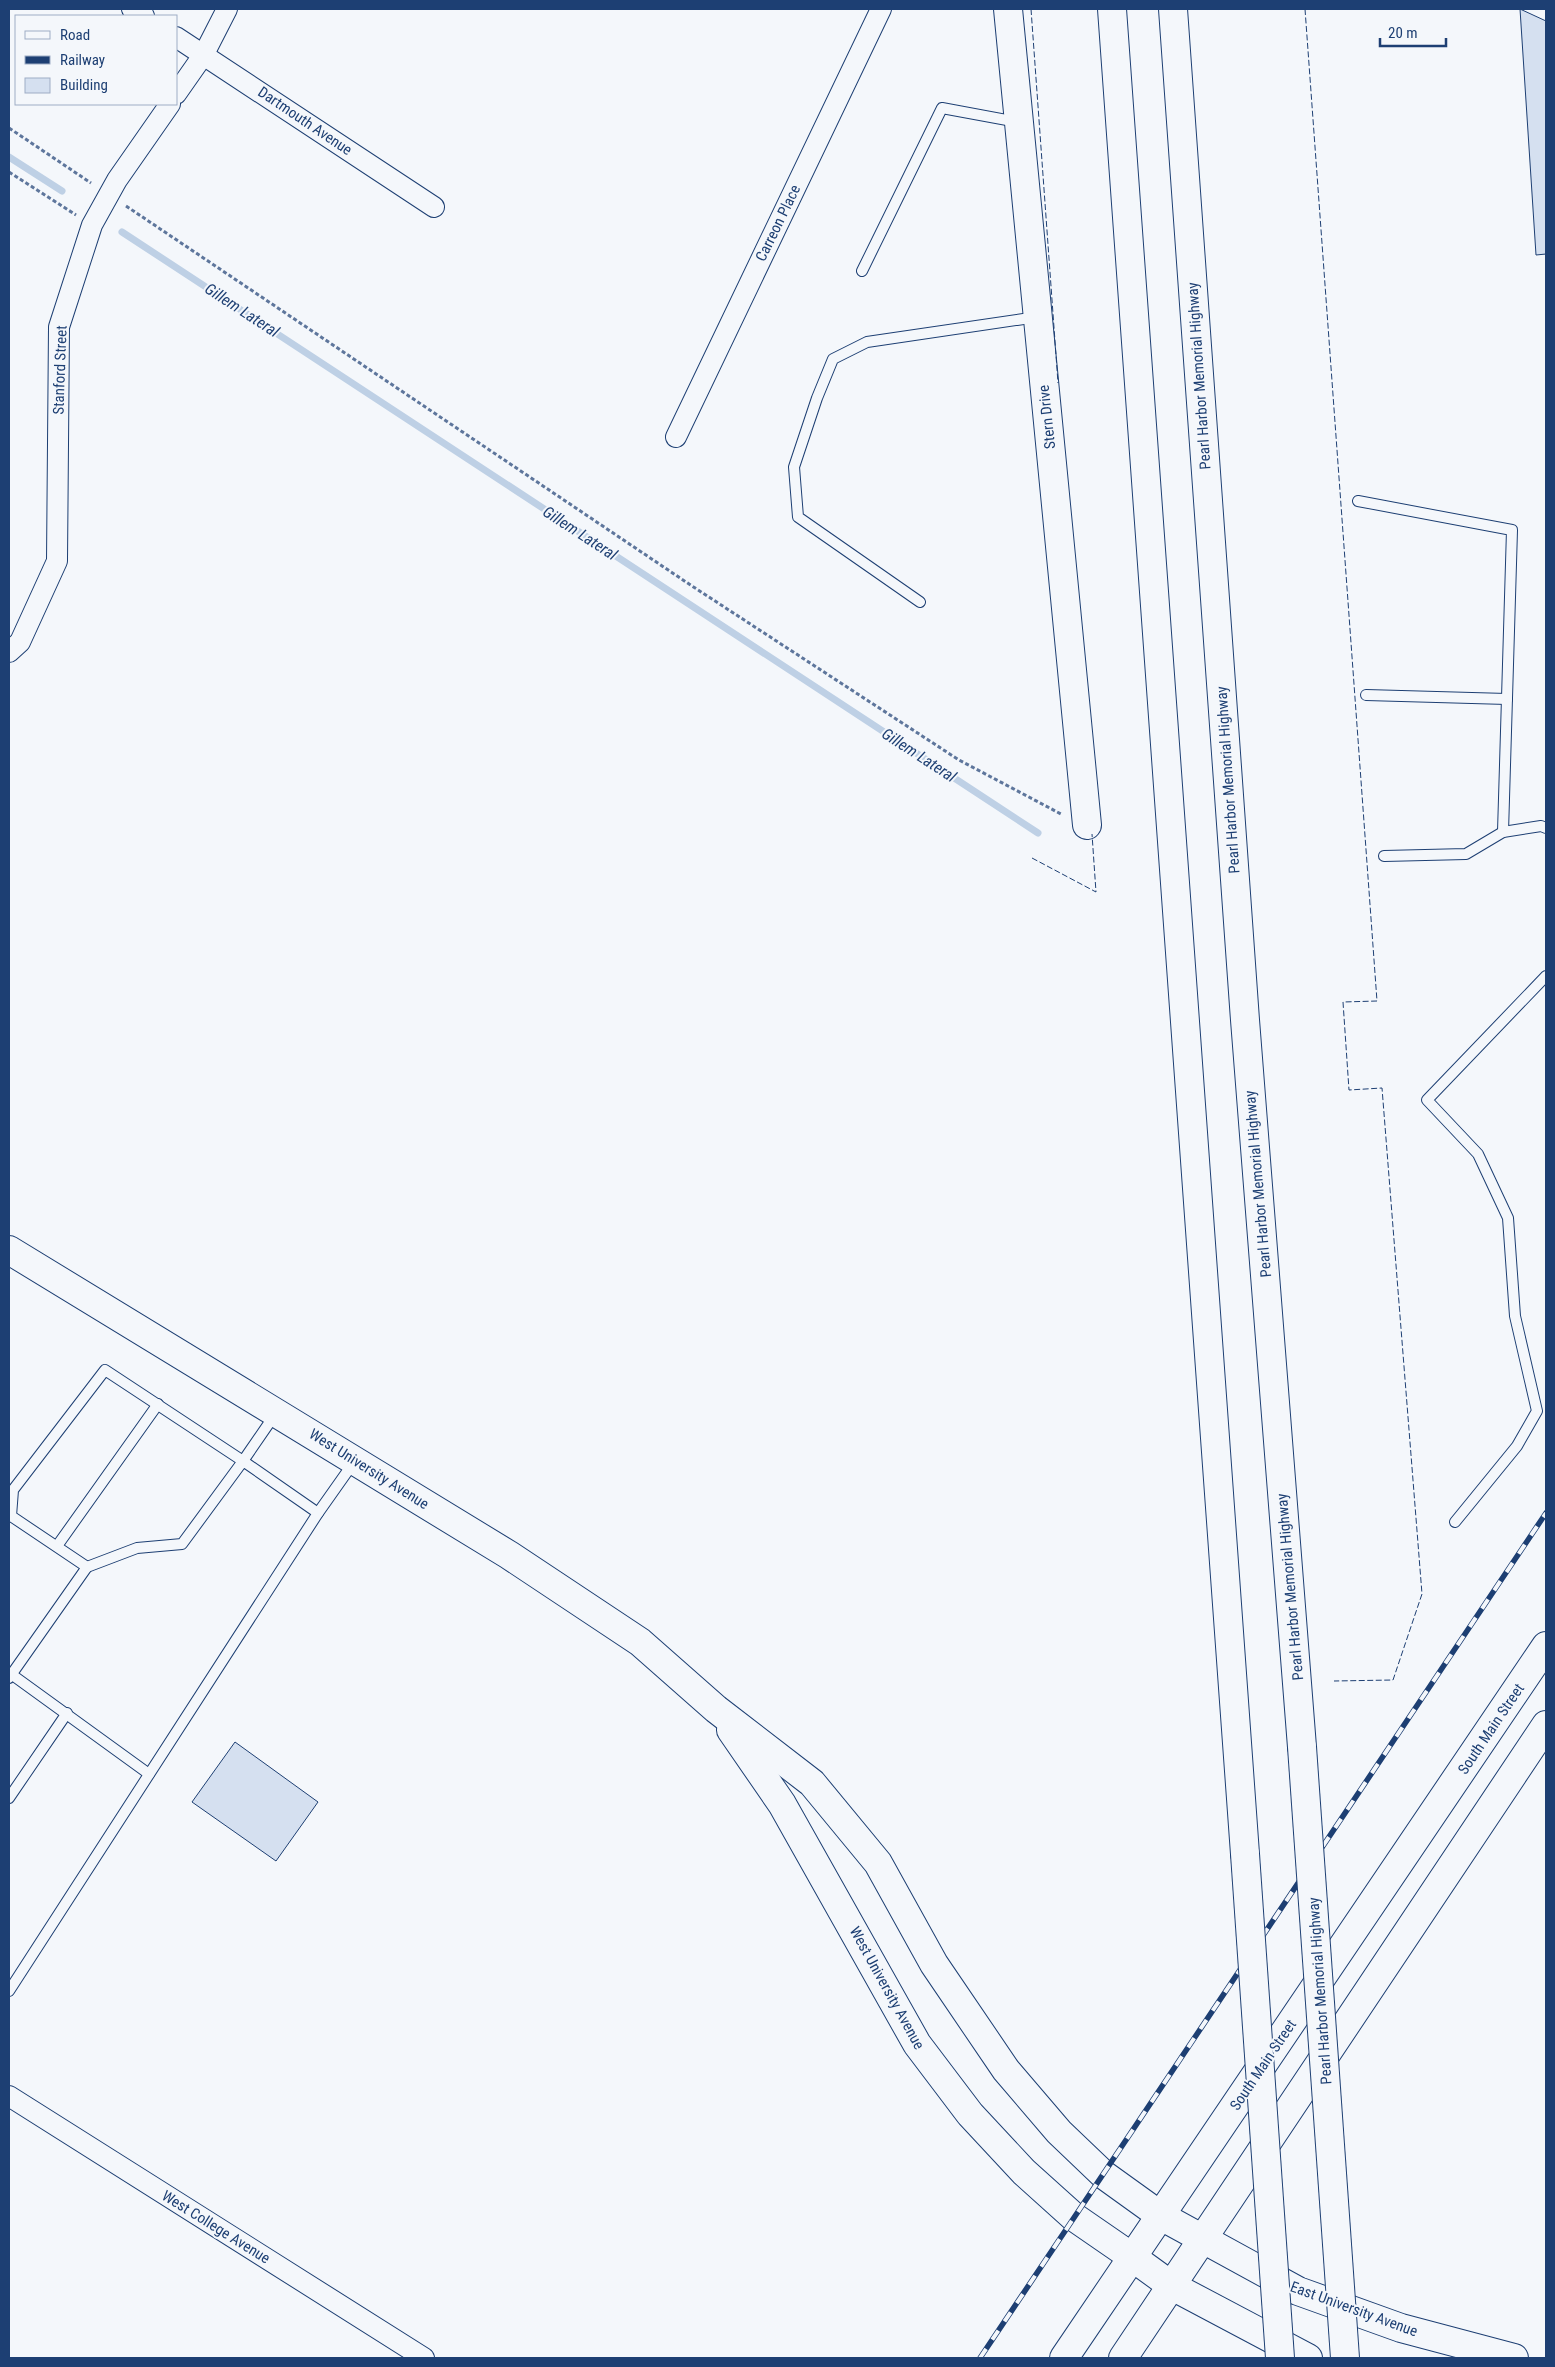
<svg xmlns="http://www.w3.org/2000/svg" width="1555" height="2367" font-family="'Roboto Condensed',sans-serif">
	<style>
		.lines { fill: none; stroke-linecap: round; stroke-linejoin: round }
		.stream { stroke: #bed0e5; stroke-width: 7 }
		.building { fill: #d5e0f0; stroke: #1d3f73 }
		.lane-casing { stroke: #1d3f73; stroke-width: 12 }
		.street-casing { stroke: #1d3f73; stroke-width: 22 }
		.secondary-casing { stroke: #1d3f73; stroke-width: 30 }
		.primary-casing { stroke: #1d3f73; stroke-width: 30 }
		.highway-casing { stroke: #1d3f73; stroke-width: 30 }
		.path { stroke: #5e769c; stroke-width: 3; stroke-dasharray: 4 2.5; stroke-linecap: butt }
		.lane { stroke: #f4f7fb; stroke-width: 10 }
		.street { stroke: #f4f7fb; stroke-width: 20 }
		.secondary { stroke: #f4f7fb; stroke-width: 28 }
		.primary { stroke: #f4f7fb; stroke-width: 28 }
		.highway { stroke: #f4f7fb; stroke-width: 28 }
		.rail-casing { stroke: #1d3f73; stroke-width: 5.5 }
		.rail { stroke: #f4f7fb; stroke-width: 4; stroke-dasharray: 11; stroke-linecap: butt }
		.highway-bridge-casing { stroke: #1d3f73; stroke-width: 30; stroke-linecap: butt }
		.highway-bridge { stroke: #f4f7fb; stroke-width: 28 }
		.fence { stroke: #1d3f73; stroke-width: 1; stroke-dasharray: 6 2.5; stroke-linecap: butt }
		.labels { text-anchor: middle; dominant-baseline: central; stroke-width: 4; stroke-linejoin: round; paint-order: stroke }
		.street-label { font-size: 15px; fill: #1d3f73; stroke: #f4f7fb }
		.water-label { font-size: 16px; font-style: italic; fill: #1d3f73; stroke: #f4f7fb }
	</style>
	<rect width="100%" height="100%" fill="#f4f7fb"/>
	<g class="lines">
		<g class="stream">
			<path d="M 9,157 L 62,191"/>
			<path d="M 122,232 L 1038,833"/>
		</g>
	</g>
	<g class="building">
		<path d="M 1520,9 L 1546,21 L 1546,254 L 1536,255 Z"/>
		<path d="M 235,1742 L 318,1802 L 276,1861 L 192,1802 Z"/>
	</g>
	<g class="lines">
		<defs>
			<g id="lane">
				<path d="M 862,271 L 942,108 L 1018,122"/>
				<path d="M 1358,501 L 1512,530 L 1503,832"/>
				<path d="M 920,602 L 798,517 L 794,467 L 817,398 L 833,359 L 867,342 L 1037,317"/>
				<path d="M 1366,695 L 1507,699"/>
				<path d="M 1384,856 L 1466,854 L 1503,832 L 1541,826 L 1546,828"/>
				<path d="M 1455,1522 L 1517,1446 L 1537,1411 L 1515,1316 L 1508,1218 L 1478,1154 L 1427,1100 L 1546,976"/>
				<path d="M 57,1546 L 158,1404"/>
				<path d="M 87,1567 L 137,1548 L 182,1544 L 243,1461 L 318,1513"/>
				<path d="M 11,1674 L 149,1774"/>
				<path d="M 9,1678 L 87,1567 L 11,1516 L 13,1490 L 105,1370 L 243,1461 L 276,1413"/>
				<path d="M 9,1798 L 67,1713"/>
				<path d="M 9,1991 L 318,1513 L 354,1462"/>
			</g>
			<g id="street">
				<path d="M 132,9 L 144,16"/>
				<path d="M 176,37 L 434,207"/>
				<path d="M 176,94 L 204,54 L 227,9"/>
				<path d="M 676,437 L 881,9"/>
				<path d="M 9,652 L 20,642 L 57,561 L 59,327 L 92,225 L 117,180 L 170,104"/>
				<path d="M 9,2096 L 424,2358"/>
			</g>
			<g id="secondary">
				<path d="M 1008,9 L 1087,825"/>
				<path d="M 9,1250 L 509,1555 L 640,1642 L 716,1709 L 812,1783 L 878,1863 L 934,1964 L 1006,2070 L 1059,2132 L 1104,2175 L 1161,2216"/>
				<path d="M 731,1730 L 782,1804 L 917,2044 L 970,2114 L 1024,2172 L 1074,2217 L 1132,2257"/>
			</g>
			<g id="primary">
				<path d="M 1161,2216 L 1298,2291 L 1401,2328 L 1514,2358"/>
				<path d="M 1132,2257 L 1172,2286 L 1308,2358"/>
				<path d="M 1064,2358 L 1546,1646"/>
				<path d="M 1123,2358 L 1546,1725"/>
			</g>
			<g id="highway">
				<path d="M 1112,9 L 1245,1854"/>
				<path d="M 1173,9 L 1245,1020 L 1302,1747"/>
			</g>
		</defs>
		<use href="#lane" class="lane-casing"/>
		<use href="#street" class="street-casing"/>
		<use href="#secondary" class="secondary-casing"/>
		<use href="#primary" class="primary-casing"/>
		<use href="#highway" class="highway-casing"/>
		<g class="path">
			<path d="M 9,128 L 91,183"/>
			<path d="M 9,172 L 76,215"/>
			<path d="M 126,206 L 692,586 L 959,760 L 1061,814"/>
		</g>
		<use href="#lane" class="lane"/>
		<use href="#street" class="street"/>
		<use href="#secondary" class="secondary"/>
		<use href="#primary" class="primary"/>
		<use href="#highway" class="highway"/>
		<defs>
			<path id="rail" d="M 980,2358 L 1546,1513"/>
		</defs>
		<use href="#rail" class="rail-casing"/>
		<use href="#rail" class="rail"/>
		<defs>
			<g id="highway-bridge">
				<path d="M 1302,1747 L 1345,2358"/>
				<path d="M 1245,1854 L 1280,2358"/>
			</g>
		</defs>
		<use href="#highway-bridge" class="highway-bridge-casing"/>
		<use href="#highway-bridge" class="highway-bridge"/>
		<g class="fence">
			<path d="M 1031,9 L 1058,383"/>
			<path d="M 1305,9 L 1377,1001 L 1343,1002 L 1349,1090 L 1382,1088 L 1422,1594 L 1393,1680 L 1334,1681"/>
			<path d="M 1032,858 L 1096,892 L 1092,834"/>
		</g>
	</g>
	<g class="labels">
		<g class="street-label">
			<text transform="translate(305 121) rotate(34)">Dartmouth Avenue</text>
			<text transform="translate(778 223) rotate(-64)">Carreon Place</text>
			<text transform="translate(60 370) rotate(-88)">Stanford Street</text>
			<text transform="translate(1199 376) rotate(-94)">Pearl Harbor Memorial Highway</text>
			<text transform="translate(1047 417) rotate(-96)">Stern Drive</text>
			<text transform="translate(1228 780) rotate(-94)">Pearl Harbor Memorial Highway</text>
			<text transform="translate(1258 1184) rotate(-95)">Pearl Harbor Memorial Highway</text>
			<text transform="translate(369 1469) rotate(32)">West University Avenue</text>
			<text transform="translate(1290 1587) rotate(-95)">Pearl Harbor Memorial Highway</text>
			<text transform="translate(1491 1729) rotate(-56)">South Main Street</text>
			<text transform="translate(887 1988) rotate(61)">West University Avenue</text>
			<text transform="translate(1320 1991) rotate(-94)">Pearl Harbor Memorial Highway</text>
			<text transform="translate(1263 2065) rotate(-56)">South Main Street</text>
			<text transform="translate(216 2227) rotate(32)">West College Avenue</text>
			<text transform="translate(1354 2309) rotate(20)">East University Avenue</text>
		</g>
		<g class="water-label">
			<text transform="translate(242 310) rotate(33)">Gillem Lateral</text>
			<text transform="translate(580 533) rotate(33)">Gillem Lateral</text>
			<text transform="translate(919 755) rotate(33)">Gillem Lateral</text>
		</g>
	</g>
	<rect width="1555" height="2367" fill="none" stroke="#1d3f73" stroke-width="20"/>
	<rect x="15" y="15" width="162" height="90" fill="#f4f7fb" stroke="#9eadc5"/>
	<rect x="25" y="31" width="25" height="8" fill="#f4f7fb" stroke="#9eadc5"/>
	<text x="60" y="40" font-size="15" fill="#1d3f73">Road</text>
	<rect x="25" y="56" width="25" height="8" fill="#1d3f73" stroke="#9eadc5"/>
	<text x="60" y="65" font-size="15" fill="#1d3f73">Railway</text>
	<rect x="25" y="78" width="25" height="15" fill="#d5e0f0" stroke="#9eadc5"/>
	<text x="60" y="90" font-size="15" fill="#1d3f73">Building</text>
	<path d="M1380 38v8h66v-8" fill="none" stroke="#1d3f73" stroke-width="2.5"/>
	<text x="1388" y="38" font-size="15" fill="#1d3f73" stroke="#f4f7fb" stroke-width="4" paint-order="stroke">20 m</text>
</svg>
